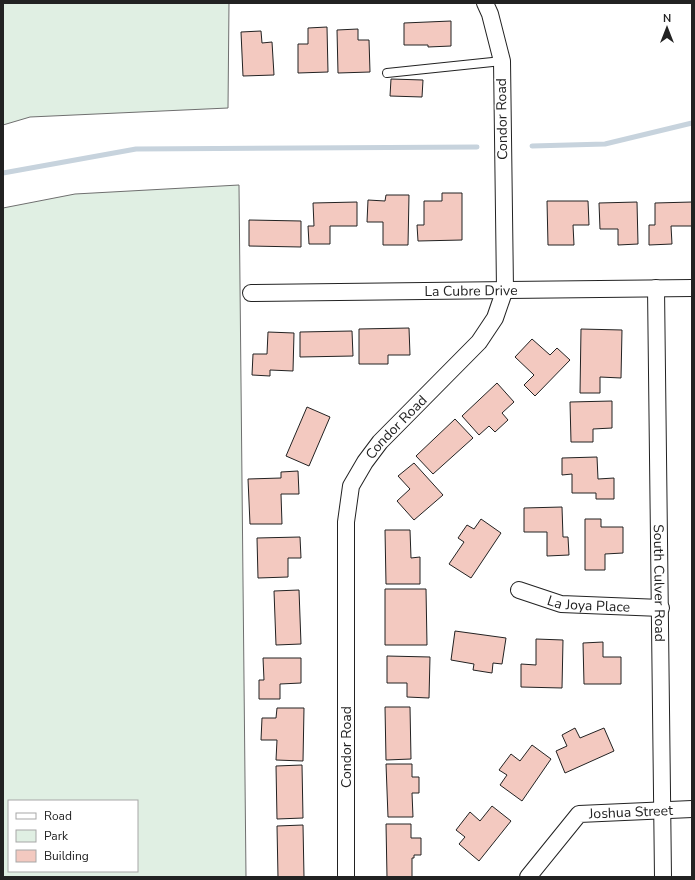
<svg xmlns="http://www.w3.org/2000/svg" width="695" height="880" font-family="'Nunito Sans',sans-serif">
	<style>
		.green { fill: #e0efe3; stroke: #6f6f6f; fill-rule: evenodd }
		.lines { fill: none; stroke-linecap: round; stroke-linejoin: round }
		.stream { stroke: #c7d3dd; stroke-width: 5 }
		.building { fill: #f3c9c0; stroke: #222 }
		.service-casing { stroke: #222; stroke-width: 10 }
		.minor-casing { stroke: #222; stroke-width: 18 }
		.service { stroke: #fff; stroke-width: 8 }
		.minor { stroke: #fff; stroke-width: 16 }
		.labels { text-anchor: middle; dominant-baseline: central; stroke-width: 3; stroke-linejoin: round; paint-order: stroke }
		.street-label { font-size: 14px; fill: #222; stroke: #fff }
	</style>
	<rect width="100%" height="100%" fill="#fff"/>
	<g class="green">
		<path d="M 3,3 L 229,3 L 228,108 L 30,117 L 3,125 Z"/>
		<path d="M 239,185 L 246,877 L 3,877 L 3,208 L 75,194 ZM 9,801 L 137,801 L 137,871 L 9,871 Z"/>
	</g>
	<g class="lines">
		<g class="stream">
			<path d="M 532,146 L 605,144 L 692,123"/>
			<path d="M 3,173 L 136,149 L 477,147"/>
		</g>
	</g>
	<g class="building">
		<path d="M 451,21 L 451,46 L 428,47 L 428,45 L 404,45 L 404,23 Z"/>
		<path d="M 327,27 L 328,72 L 298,73 L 298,44 L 308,44 L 308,28 Z"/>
		<path d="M 358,29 L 358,40 L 369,40 L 370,72 L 338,73 L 337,30 Z"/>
		<path d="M 261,31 L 262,43 L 272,42 L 274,75 L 243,76 L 241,32 Z"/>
		<path d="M 391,79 L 423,80 L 422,97 L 390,96 Z"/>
		<path d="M 442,193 L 462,193 L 462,240 L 418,241 L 417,225 L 424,225 L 424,201 L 442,201 Z"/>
		<path d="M 386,195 L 409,195 L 408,245 L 383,245 L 383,222 L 367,222 L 368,200 L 385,201 Z"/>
		<path d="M 547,201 L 588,201 L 589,225 L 573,225 L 574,245 L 548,245 Z"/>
		<path d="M 357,202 L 357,226 L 330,226 L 330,244 L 309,244 L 308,226 L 314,226 L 313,203 Z"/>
		<path d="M 637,202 L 638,244 L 618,245 L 618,229 L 600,229 L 599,203 Z"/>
		<path d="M 692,202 L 692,226 L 671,226 L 672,244 L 649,245 L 649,225 L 655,225 L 655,203 Z"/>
		<path d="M 249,220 L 301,221 L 301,247 L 249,246 Z"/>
		<path d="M 409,328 L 410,355 L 388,355 L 388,364 L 359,364 L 359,329 Z"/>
		<path d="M 581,329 L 622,330 L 621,378 L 600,377 L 600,393 L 580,393 Z"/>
		<path d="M 352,331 L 353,356 L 300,357 L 300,332 Z"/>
		<path d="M 268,332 L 294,333 L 293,371 L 270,370 L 270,376 L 252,375 L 253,354 L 267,354 Z"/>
		<path d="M 532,339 L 550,355 L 557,348 L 570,360 L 535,396 L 524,385 L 534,375 L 515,357 Z"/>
		<path d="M 497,383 L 514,402 L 502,413 L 508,420 L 495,432 L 489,426 L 479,435 L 462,416 Z"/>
		<path d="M 612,401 L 612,428 L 593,429 L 593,442 L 571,442 L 570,402 Z"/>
		<path d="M 307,407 L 330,417 L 309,466 L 286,456 Z"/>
		<path d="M 455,419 L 473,438 L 433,474 L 416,456 Z"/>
		<path d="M 597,457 L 598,479 L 614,478 L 614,499 L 596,499 L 596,493 L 572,493 L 572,474 L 562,475 L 562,458 Z"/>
		<path d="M 414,463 L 443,495 L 414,520 L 397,501 L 410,489 L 398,476 Z"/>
		<path d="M 298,471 L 299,494 L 281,494 L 282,524 L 250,524 L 248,479 L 281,478 L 281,472 Z"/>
		<path d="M 562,507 L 563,537 L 568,537 L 569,555 L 547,556 L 547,532 L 524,532 L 524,508 Z"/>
		<path d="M 481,519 L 501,533 L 471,578 L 449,564 L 464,542 L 458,538 L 467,525 L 474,529 Z"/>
		<path d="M 585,519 L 601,519 L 601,527 L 623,527 L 623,553 L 605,554 L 605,570 L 585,570 Z"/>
		<path d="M 385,530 L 410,530 L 411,558 L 420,557 L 420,584 L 386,584 Z"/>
		<path d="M 300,537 L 301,558 L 288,558 L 288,577 L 258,578 L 257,538 Z"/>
		<path d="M 385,589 L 426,589 L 427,645 L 385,645 Z"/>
		<path d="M 299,590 L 301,644 L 276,645 L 274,591 Z"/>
		<path d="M 455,631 L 506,638 L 502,664 L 493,663 L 492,673 L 473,670 L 474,664 L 451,660 Z"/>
		<path d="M 536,639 L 563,640 L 562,688 L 521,687 L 521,664 L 536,665 Z"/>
		<path d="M 603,642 L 603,657 L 621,657 L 621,684 L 584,684 L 583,643 Z"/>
		<path d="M 387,656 L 430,657 L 429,698 L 407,697 L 407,683 L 387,683 Z"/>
		<path d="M 263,658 L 301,658 L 301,683 L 280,684 L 280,699 L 259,699 L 259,680 L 264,680 Z"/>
		<path d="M 385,707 L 410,707 L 411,759 L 386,760 Z"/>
		<path d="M 277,708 L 304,708 L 303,761 L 276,760 L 277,740 L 261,740 L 262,718 L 276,718 Z"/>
		<path d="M 575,728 L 580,738 L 604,728 L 614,751 L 565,773 L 556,751 L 567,746 L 562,735 Z"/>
		<path d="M 532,745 L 551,759 L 522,801 L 500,785 L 507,775 L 499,770 L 511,754 L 520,761 Z"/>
		<path d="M 386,764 L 412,764 L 412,777 L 419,777 L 419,793 L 412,793 L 413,817 L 388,817 Z"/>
		<path d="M 302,765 L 303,818 L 277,819 L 276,766 Z"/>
		<path d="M 492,806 L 511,821 L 479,861 L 459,844 L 465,837 L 456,830 L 470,812 L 480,821 Z"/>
		<path d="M 386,824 L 411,824 L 411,838 L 421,838 L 421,855 L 414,855 L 414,858 L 412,858 L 412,877 L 387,877 Z"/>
		<path d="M 303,825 L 304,877 L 278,877 L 277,826 Z"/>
	</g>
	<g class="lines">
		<defs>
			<path id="service" d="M 387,73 L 502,61"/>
			<g id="minor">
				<path id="s1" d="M 656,288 L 663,877"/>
				<path id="s2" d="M 251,293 L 692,288"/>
				<path id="s3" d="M 519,590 L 561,604 L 661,608"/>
				<path id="s4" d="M 346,877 L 346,522 L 351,486 L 365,462 L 380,442 L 479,342 L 495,318 L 505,289 L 502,61 L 490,14 L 485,3"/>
				<path id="s5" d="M 528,877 L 579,814 L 692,809"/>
			</g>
		</defs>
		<use href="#service" class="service-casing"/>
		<use href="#minor" class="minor-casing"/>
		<use href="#service" class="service"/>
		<use href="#minor" class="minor"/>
	</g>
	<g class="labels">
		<g class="street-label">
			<text transform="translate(502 119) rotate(-91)">Condor Road</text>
			<text stroke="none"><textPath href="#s2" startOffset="220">La Cubre Drive</textPath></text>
			<text stroke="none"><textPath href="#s4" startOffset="466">Condor Road</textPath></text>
			<text stroke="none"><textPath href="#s1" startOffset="295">South Culver Road</textPath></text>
			<text stroke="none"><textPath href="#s3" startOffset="72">La Joya Place</textPath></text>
			<text transform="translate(346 747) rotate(-90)">Condor Road</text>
			<text stroke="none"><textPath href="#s5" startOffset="133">Joshua Street</textPath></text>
		</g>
	</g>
	<rect width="695" height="880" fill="none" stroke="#222222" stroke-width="8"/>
	<rect x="8" y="800" width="130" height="72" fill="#ffffff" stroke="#a7a7a7"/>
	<rect x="16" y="813" width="20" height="6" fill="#ffffff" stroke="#a7a7a7"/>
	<text x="44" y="820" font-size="12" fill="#222222">Road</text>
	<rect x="16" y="830" width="20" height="12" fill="#e0efe3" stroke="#a7a7a7"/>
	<text x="44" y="840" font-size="12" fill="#222222">Park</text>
	<rect x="16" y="850" width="20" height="12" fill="#f3c9c0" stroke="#a7a7a7"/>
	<text x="44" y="860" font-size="12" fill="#222222">Building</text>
	<g transform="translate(667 28)" stroke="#ffffff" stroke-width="3" paint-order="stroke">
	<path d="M0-3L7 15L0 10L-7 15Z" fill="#222222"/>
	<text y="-6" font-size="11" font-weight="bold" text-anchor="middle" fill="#222222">N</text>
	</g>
</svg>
